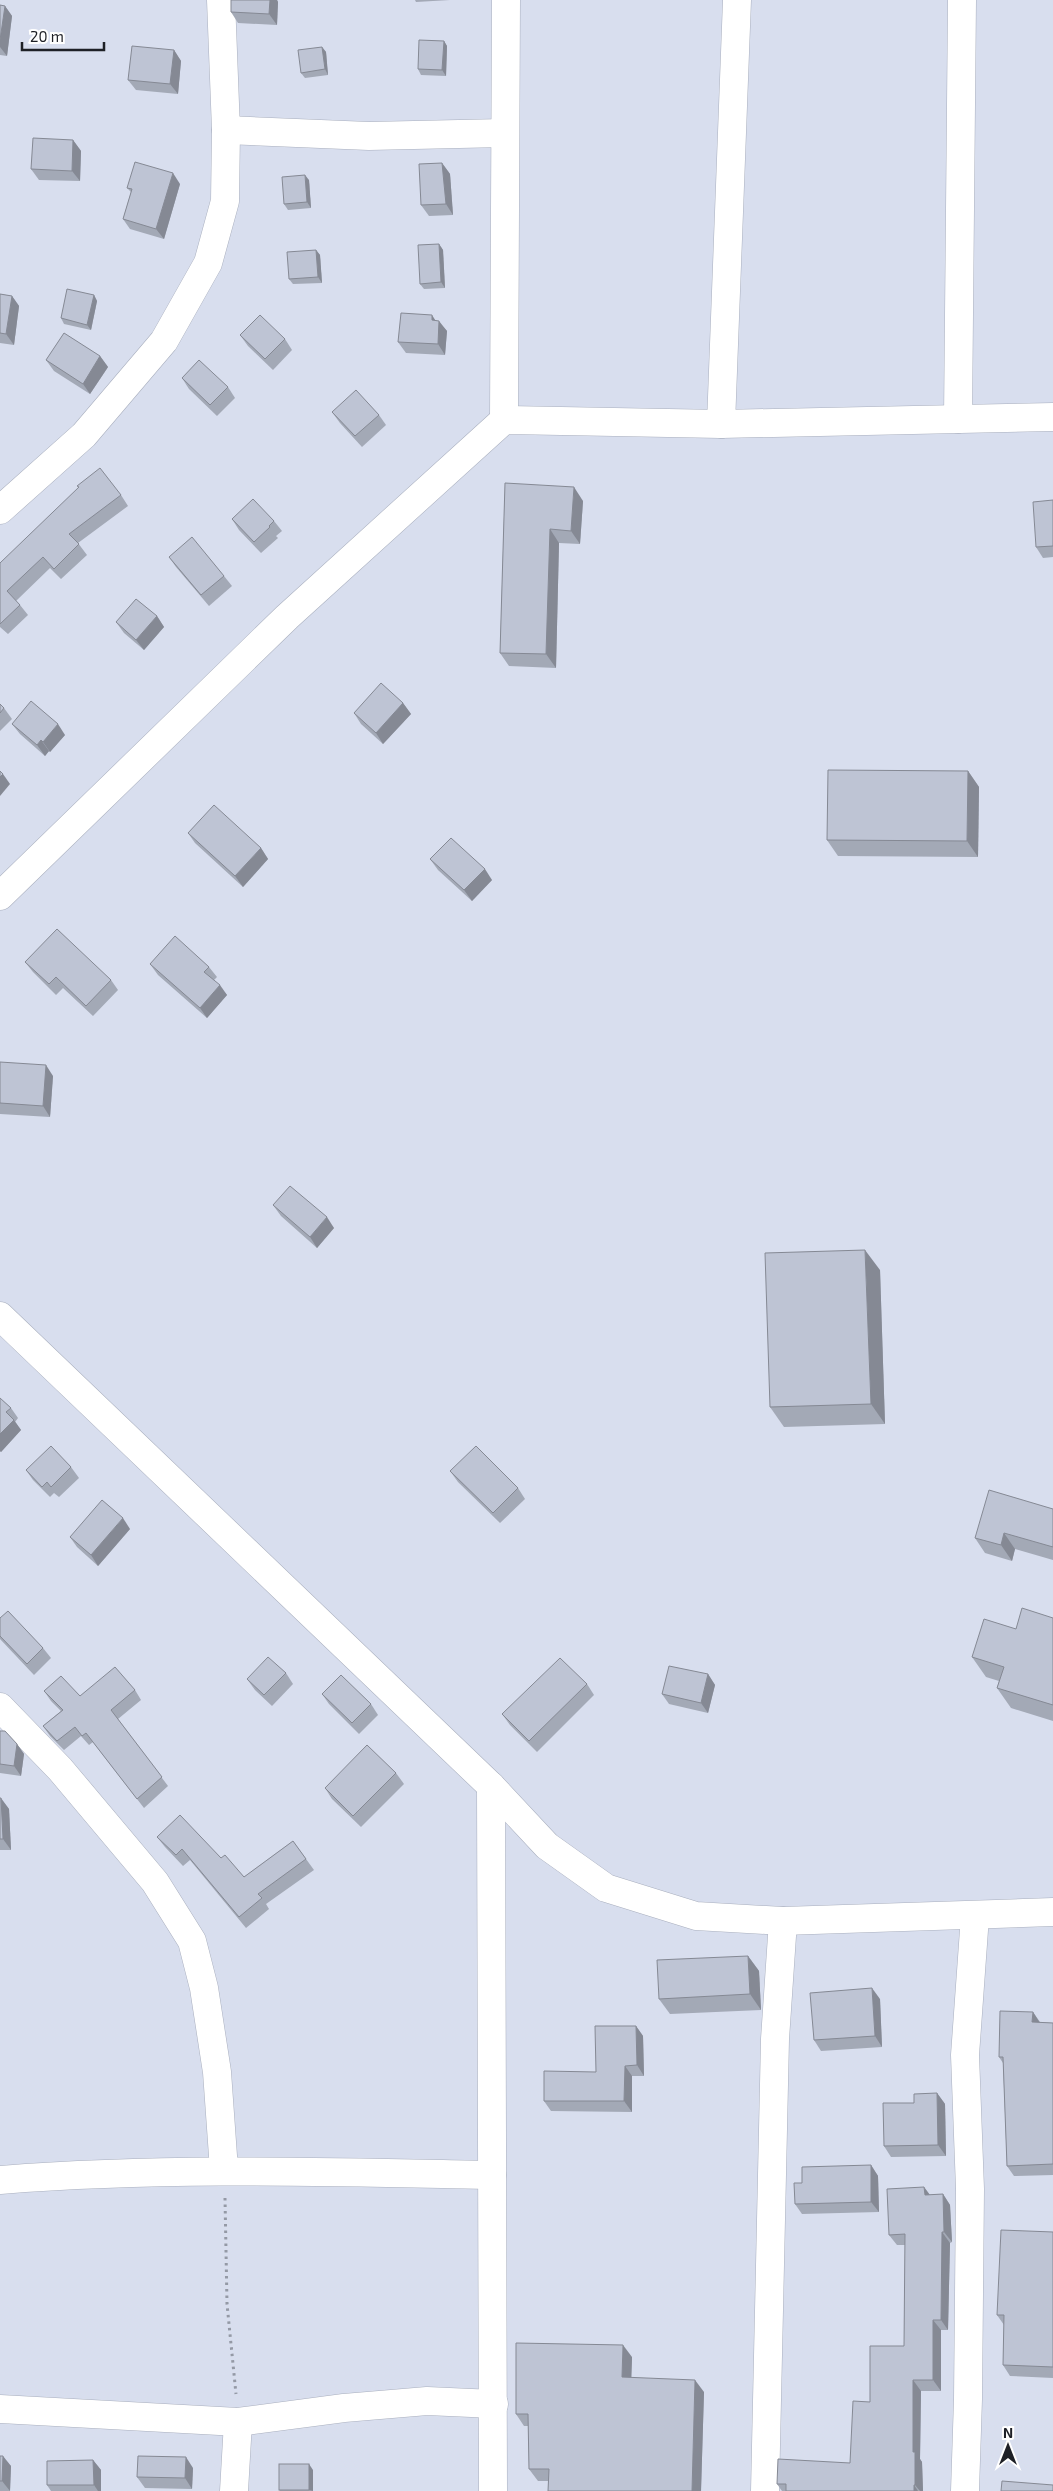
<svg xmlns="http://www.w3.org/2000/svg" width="1053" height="2491" font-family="'Exo 2',sans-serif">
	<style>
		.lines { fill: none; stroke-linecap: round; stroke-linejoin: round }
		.street-casing { stroke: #a9afbe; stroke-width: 29 }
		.path { stroke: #9499a5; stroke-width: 3; stroke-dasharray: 2.5 4; stroke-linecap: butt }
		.street { stroke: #fff; stroke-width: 28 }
		.wall { fill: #a3a9b6 }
		.shaded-wall { fill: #858994 }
		.building { fill: #bec4d4; stroke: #858994 }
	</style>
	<rect width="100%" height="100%" fill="#d8deee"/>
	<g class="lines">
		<defs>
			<g id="street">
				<path d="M 226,130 L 369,136 L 504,133"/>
				<path d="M 958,419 L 962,0"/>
				<path d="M 504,420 L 506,0"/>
				<path d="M 721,424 L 737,0"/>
				<path d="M 0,510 L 84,435 L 164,341 L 208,263 L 225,201 L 226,130 L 221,0"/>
				<path d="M 0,896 L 287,617 L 504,420 L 721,424 L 1053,417"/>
				<path d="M 0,1316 L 491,1786 L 547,1846 L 606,1888 L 696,1916 L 783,1921 L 1053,1912"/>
				<path d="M 0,1707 L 60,1769 L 155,1882 L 192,1941 L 204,1988 L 217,2072 L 224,2170"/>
				<path d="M 491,1786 L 493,2491"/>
				<path d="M 0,2180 C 164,2167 328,2172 492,2175"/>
				<path d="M 0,2409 L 238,2422 L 344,2408 L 427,2401 L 494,2404"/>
				<path d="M 234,2491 L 238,2422"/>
				<path d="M 765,2491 L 775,2039 L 783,1921"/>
				<path d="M 965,2491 L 968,2399 L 970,2189 L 965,2055 L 975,1916"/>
			</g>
		</defs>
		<use href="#street" class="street-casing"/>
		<path class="path" d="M 225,2198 L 227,2304 L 236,2394"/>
		<use href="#street" class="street"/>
	</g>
	<g class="wall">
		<path d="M 231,0 L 277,0 L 278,2 L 277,25 L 238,23 L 231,12 Z"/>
		<path d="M 415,0 L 450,0 L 416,2 Z"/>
		<path d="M 0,5 L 5,6 L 12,16 L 7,56 L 0,55 Z"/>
		<path d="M 444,41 L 447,46 L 446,76 L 421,75 L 418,69 Z"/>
		<path d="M 322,47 L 326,52 L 328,75 L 305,78 L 301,73 Z"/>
		<path d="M 174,50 L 181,61 L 178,94 L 136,90 L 128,80 Z"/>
		<path d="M 73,140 L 81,151 L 80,181 L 39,180 L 31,169 Z"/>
		<path d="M 442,163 L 450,174 L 453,215 L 429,216 L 421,205 Z"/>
		<path d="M 309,180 L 311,208 L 288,210 L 284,204 Z"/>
		<path d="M 180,184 L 164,239 L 130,229 L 123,219 L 131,192 L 127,188 Z"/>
		<path d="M 439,244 L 443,250 L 445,288 L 424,289 L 420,284 Z"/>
		<path d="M 316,250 L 320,255 L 322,283 L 293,284 L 289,279 Z"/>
		<path d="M 0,294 L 12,296 L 19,306 L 14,345 L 0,343 Z"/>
		<path d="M 94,295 L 97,301 L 91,330 L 64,324 L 61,318 Z"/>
		<path d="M 436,320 L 447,331 L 445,355 L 406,353 L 398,342 Z"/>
		<path d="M 240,335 L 285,339 L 292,350 L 273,370 L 248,346 Z"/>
		<path d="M 100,356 L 108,367 L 90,394 L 54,371 L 46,360 Z"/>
		<path d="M 182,378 L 228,387 L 235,398 L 217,416 L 189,389 Z"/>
		<path d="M 332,412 L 379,415 L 386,425 L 362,447 L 340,423 Z"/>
		<path d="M 505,483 L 583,501 L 580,544 L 559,543 L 556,668 L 509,666 L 500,653 Z"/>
		<path d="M 121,495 L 128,506 L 78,543 L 87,555 L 61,579 L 50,568 L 16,601 L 20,605 L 28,615 L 8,634 L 0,627 L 0,563 Z"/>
		<path d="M 1053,500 L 1053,557 L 1043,558 L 1036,547 Z"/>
		<path d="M 232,519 L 274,521 L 282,531 L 276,536 L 278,538 L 261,553 L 239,530 Z"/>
		<path d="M 169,557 L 224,576 L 232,586 L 209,606 L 176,567 Z"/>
		<path d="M 157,616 L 164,627 L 144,650 L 124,633 L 116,622 Z"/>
		<path d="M 403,703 L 411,714 L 383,744 L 361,724 L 354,713 Z"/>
		<path d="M 0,704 L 4,708 L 12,719 L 0,731 Z"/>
		<path d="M 12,724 L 65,735 L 50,752 L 49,751 L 45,756 L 20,734 Z"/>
		<path d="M 968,771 L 979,787 L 978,857 L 838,856 L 827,840 Z"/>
		<path d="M 188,833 L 261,848 L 268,859 L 243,887 L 195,843 Z"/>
		<path d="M 430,859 L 492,880 L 472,901 L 438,870 Z"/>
		<path d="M 25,962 L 111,980 L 118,990 L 93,1016 L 63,988 L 56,995 L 33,972 Z"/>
		<path d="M 150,964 L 209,967 L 217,977 L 214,980 L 227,995 L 207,1018 L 158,975 Z"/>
		<path d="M 0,1062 L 53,1076 L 50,1117 L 0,1114 Z"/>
		<path d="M 273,1205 L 334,1228 L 317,1248 L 281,1216 Z"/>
		<path d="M 880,1270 L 885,1424 L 784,1427 L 770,1407 Z"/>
		<path d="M 0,1398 L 11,1408 L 18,1418 L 15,1422 L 21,1430 L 1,1452 L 0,1451 Z"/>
		<path d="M 71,1467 L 79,1478 L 59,1497 L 54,1493 L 50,1497 L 33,1480 L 26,1470 Z"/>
		<path d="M 450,1471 L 518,1488 L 525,1499 L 500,1523 L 458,1482 Z"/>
		<path d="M 1053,1509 L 1053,1560 L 1015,1549 L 1012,1561 L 985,1553 L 975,1538 Z"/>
		<path d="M 130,1529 L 98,1566 L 77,1547 L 70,1537 Z"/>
		<path d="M 0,1618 L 43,1648 L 51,1658 L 34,1675 L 0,1639 Z"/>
		<path d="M 1053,1618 L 1053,1721 L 1011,1708 L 997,1688 L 999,1681 L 986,1677 L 972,1657 L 1016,1629 Z"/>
		<path d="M 286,1673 L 293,1684 L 272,1706 L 255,1690 L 247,1679 Z"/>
		<path d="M 708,1674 L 715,1685 L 708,1713 L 669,1704 L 662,1694 Z"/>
		<path d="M 587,1684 L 594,1695 L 537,1752 L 510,1725 L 502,1714 Z"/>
		<path d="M 135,1690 L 141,1700 L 118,1719 L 168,1786 L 144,1808 L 93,1742 L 89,1745 L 81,1736 L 64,1750 L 50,1736 L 43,1726 L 61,1711 L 51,1701 L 44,1691 L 80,1696 Z"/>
		<path d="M 322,1694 L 371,1704 L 378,1715 L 359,1734 L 329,1704 Z"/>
		<path d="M 0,1731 L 17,1744 L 24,1754 L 21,1776 L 0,1773 Z"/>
		<path d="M 396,1773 L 404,1784 L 361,1827 L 332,1799 L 325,1788 Z"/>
		<path d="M 0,1798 L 9,1809 L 11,1850 L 0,1850 Z"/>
		<path d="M 157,1837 L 221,1858 L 244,1877 L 293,1841 L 314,1870 L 266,1904 L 269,1909 L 246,1928 L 190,1860 L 183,1866 L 165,1847 Z"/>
		<path d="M 748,1956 L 759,1971 L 761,2010 L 670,2014 L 659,1999 Z"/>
		<path d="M 880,1999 L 882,2047 L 821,2051 L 814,2040 Z"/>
		<path d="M 1033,2012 L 1040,2022 L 1053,2023 L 1053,2175 L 1014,2176 L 1007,2166 L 1003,2063 L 999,2057 Z"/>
		<path d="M 636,2026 L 643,2036 L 644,2076 L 632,2076 L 632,2112 L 551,2111 L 544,2101 L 596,2072 Z"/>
		<path d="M 937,2093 L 945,2104 L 946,2156 L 891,2157 L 884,2146 L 914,2103 Z"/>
		<path d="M 871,2165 L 878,2176 L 879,2212 L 802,2214 L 795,2204 L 802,2183 Z"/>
		<path d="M 924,2187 L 930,2195 L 943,2194 L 950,2205 L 952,2242 L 950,2243 L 948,2330 L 941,2330 L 941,2391 L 921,2391 L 920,2459 L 922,2462 L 923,2491 L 782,2491 L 777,2484 L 850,2463 L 870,2402 L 904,2346 L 905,2245 L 897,2245 L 889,2235 Z"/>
		<path d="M 1053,2232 L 1053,2378 L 1010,2376 L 1003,2365 L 1004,2325 L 997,2315 Z"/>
		<path d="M 632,2357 L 631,2378 L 704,2392 L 701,2491 L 548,2491 L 548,2481 L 538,2481 L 529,2469 L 528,2426 L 524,2426 L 516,2414 Z"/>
		<path d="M 0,2456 L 11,2466 L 10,2491 L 0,2491 Z"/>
		<path d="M 93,2460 L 101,2470 L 101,2491 L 51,2491 L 47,2485 Z"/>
		<path d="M 193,2468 L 192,2489 L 145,2488 L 137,2477 Z"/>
		<path d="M 313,2470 L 313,2491 L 280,2491 L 279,2490 Z"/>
	</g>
	<g class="shaded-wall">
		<path d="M 270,0 L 277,0 L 278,2 L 277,25 L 269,14 Z"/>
		<path d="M 5,6 L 12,16 L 7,56 L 0,47 L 0,40 Z"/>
		<path d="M 444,41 L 447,46 L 446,76 L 442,70 Z"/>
		<path d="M 322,47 L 326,52 L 328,75 L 325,69 Z"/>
		<path d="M 174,50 L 181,61 L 178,94 L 170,84 Z"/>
		<path d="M 73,140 L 81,151 L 80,181 L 72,171 Z"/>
		<path d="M 442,163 L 450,174 L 453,215 L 446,204 Z"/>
		<path d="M 173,173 L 180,184 L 164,239 L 156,229 Z"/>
		<path d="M 305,175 L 309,180 L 311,208 L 307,202 Z"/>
		<path d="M 439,244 L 443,250 L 445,288 L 441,282 Z"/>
		<path d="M 316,250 L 320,255 L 322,283 L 318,277 Z"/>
		<path d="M 94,295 L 97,301 L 91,330 L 87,325 Z"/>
		<path d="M 12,296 L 19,306 L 14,345 L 6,334 Z"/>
		<path d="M 432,315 L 439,326 L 439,321 L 447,331 L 445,355 L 438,344 L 432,320 Z"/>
		<path d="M 100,356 L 108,367 L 90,394 L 83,384 Z"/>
		<path d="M 574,487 L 583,501 L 580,544 L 571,531 Z"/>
		<path d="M 550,529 L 559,543 L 556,668 L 546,654 Z"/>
		<path d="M 157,616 L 164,627 L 144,650 L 136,640 Z"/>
		<path d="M 403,703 L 411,714 L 383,744 L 376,733 Z"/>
		<path d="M 58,724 L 65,735 L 50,752 L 43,742 Z"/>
		<path d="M 41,740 L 49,751 L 45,756 L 37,745 Z"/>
		<path d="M 968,771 L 979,787 L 978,857 L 967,841 Z"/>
		<path d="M 3,774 L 10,784 L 0,796 L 0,777 Z"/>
		<path d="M 261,848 L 268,859 L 243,887 L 235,876 Z"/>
		<path d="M 485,869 L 492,880 L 472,901 L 464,890 Z"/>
		<path d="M 220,985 L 227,995 L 207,1018 L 200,1008 Z"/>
		<path d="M 46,1065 L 53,1076 L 50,1117 L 43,1106 Z"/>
		<path d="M 327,1217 L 334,1228 L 317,1248 L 310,1237 Z"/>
		<path d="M 865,1250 L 880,1270 L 885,1424 L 871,1404 Z"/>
		<path d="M 14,1420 L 21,1430 L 1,1452 L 0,1451 L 0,1434 Z"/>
		<path d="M 123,1518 L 130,1529 L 98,1566 L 91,1555 Z"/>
		<path d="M 1004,1533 L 1015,1549 L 1012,1561 L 1001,1545 Z"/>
		<path d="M 708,1674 L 715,1685 L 708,1713 L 701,1703 Z"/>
		<path d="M 17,1744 L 24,1754 L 21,1776 L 14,1766 Z"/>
		<path d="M 1,1798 L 9,1809 L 11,1850 L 3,1839 Z"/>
		<path d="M 748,1956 L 759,1971 L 761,2010 L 750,1994 Z"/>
		<path d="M 872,1988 L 880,1999 L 882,2047 L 875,2036 Z"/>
		<path d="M 1033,2012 L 1040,2023 L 1032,2022 Z"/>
		<path d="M 636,2026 L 643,2036 L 644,2076 L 637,2065 Z"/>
		<path d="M 625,2066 L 632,2076 L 632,2112 L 624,2101 Z"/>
		<path d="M 937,2093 L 945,2104 L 946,2156 L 938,2145 Z"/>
		<path d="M 871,2165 L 878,2176 L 879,2212 L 871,2202 Z"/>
		<path d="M 924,2187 L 932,2198 L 925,2195 Z"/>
		<path d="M 943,2194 L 950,2205 L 952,2242 L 944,2232 Z"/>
		<path d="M 942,2232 L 950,2243 L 948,2330 L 941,2320 Z"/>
		<path d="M 933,2320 L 941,2330 L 941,2391 L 933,2380 Z"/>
		<path d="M 623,2345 L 632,2357 L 631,2389 L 622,2377 Z"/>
		<path d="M 695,2380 L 704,2392 L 701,2491 L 692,2491 Z"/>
		<path d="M 913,2380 L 921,2391 L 920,2459 L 922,2462 L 923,2491 L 920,2491 L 915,2485 L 913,2452 Z"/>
		<path d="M 3,2456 L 11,2466 L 10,2491 L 2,2481 Z"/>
		<path d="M 186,2457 L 193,2468 L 192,2489 L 185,2478 Z"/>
		<path d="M 93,2460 L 101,2470 L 101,2491 L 98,2491 L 94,2485 Z"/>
		<path d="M 309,2464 L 313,2470 L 313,2491 L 309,2490 Z"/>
		<path d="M 914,2485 L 918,2491 L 914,2491 Z"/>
	</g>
	<g class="building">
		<path d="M 231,0 L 270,0 L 269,14 L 231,12 Z"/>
		<path d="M 0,5 L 5,6 L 0,40 Z"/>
		<path d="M 419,40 L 444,41 L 442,70 L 418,69 Z"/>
		<path d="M 132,46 L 174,50 L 170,84 L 128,80 Z"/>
		<path d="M 322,47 L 325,69 L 301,73 L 298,50 Z"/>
		<path d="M 33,138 L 73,140 L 72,171 L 31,169 Z"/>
		<path d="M 135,162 L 173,173 L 156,229 L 123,219 L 132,189 L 127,188 Z"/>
		<path d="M 442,163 L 446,204 L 421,205 L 419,164 Z"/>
		<path d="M 305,175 L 307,202 L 284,204 L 282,177 Z"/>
		<path d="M 439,244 L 441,282 L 420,284 L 418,245 Z"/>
		<path d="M 316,250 L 318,277 L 289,279 L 287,252 Z"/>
		<path d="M 67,289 L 94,295 L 87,325 L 61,318 Z"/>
		<path d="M 0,294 L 12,296 L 6,334 L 0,333 Z"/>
		<path d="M 401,313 L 432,315 L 432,320 L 439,321 L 438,344 L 398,342 Z"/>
		<path d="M 260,315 L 285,339 L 265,359 L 240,335 Z"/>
		<path d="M 64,333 L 100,356 L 83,384 L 46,360 Z"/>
		<path d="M 199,360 L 228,387 L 210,405 L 182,378 Z"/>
		<path d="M 356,390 L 379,415 L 355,436 L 332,412 Z"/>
		<path d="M 100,468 L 121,495 L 69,534 L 79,544 L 54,569 L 43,557 L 7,591 L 20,605 L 0,624 L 0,563 L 79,487 L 77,486 Z"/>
		<path d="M 505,483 L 574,487 L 571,531 L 550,529 L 546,654 L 500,653 Z"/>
		<path d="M 253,499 L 274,521 L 269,526 L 270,527 L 254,542 L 232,519 Z"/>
		<path d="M 1053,500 L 1053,546 L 1036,547 L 1033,502 Z"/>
		<path d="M 192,537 L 224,576 L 201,595 L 169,557 Z"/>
		<path d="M 136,599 L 157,616 L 136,640 L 116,622 Z"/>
		<path d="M 381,683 L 403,703 L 376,733 L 354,713 Z"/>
		<path d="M 31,701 L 58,724 L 43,742 L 41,740 L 37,745 L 12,724 Z"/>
		<path d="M 0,704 L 4,708 L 0,713 Z"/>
		<path d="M 828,770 L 968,771 L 967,841 L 827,840 Z"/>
		<path d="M 0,771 L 3,774 L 0,777 Z"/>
		<path d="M 214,805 L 261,848 L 235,876 L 188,833 Z"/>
		<path d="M 451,838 L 485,869 L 464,890 L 430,859 Z"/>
		<path d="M 57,929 L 111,980 L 86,1006 L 56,977 L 49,984 L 25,962 Z"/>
		<path d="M 175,936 L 209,967 L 204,972 L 220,985 L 200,1008 L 150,964 Z"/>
		<path d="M 0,1062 L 46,1065 L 43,1106 L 0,1103 Z"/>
		<path d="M 290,1186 L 327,1217 L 310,1237 L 273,1205 Z"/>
		<path d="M 865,1250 L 871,1404 L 770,1407 L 765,1253 Z"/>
		<path d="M 0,1398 L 11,1408 L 6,1412 L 14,1420 L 0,1434 Z"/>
		<path d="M 51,1446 L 71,1467 L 51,1487 L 47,1482 L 42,1487 L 26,1470 Z"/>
		<path d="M 476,1446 L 518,1488 L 493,1513 L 450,1471 Z"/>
		<path d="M 989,1490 L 1053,1509 L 1053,1547 L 1004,1533 L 1001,1545 L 975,1538 Z"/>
		<path d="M 102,1500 L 123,1518 L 91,1555 L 70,1537 Z"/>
		<path d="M 1022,1608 L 1053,1618 L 1053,1705 L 997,1688 L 1004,1667 L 972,1657 L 984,1619 L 1016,1629 Z"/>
		<path d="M 8,1611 L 43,1648 L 27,1664 L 0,1636 L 0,1618 Z"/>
		<path d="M 268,1657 L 286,1673 L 264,1695 L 247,1679 Z"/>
		<path d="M 560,1658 L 587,1684 L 529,1741 L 502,1714 Z"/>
		<path d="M 669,1666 L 708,1674 L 701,1703 L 662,1694 Z"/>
		<path d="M 115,1667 L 135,1690 L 111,1710 L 162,1777 L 137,1799 L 86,1733 L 82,1736 L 75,1727 L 57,1741 L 43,1726 L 63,1710 L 44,1691 L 61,1676 L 80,1696 Z"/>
		<path d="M 341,1675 L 371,1704 L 352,1723 L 322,1694 Z"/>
		<path d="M 0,1731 L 5,1731 L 17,1744 L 14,1766 L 0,1764 Z"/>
		<path d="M 367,1745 L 396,1773 L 353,1816 L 325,1788 Z"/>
		<path d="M 0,1798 L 1,1798 L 3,1839 L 0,1839 Z"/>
		<path d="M 180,1815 L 221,1858 L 225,1855 L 244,1877 L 293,1841 L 306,1859 L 258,1894 L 262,1898 L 239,1917 L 182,1849 L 176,1855 L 157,1837 Z"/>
		<path d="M 748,1956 L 750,1994 L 659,1999 L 657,1960 Z"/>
		<path d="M 872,1988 L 875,2036 L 814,2040 L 810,1993 Z"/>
		<path d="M 1000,2011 L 1033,2012 L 1032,2022 L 1053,2023 L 1053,2164 L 1007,2166 L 1003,2057 L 999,2057 Z"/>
		<path d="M 595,2026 L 636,2026 L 637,2065 L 625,2066 L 624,2101 L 544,2101 L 544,2071 L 596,2072 Z"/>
		<path d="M 937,2093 L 938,2145 L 884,2146 L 883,2103 L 914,2103 L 914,2094 Z"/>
		<path d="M 871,2165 L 871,2202 L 795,2204 L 794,2183 L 802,2183 L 802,2167 Z"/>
		<path d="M 924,2187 L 925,2195 L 943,2194 L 944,2232 L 942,2232 L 941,2320 L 933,2320 L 933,2380 L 913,2380 L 913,2452 L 915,2452 L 915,2485 L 914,2485 L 914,2491 L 786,2491 L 786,2484 L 777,2484 L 778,2459 L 850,2463 L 853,2401 L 870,2402 L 870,2346 L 904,2346 L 905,2234 L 889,2235 L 887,2189 Z"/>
		<path d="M 1001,2230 L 1053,2232 L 1053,2367 L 1003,2365 L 1004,2315 L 997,2315 Z"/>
		<path d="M 516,2343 L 623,2345 L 622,2377 L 695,2380 L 692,2491 L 548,2491 L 549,2469 L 529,2469 L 528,2414 L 516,2414 Z"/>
		<path d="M 0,2456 L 3,2456 L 2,2481 L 0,2481 Z"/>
		<path d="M 138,2456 L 186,2457 L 185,2478 L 137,2477 Z"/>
		<path d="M 93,2460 L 94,2485 L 47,2485 L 47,2461 Z"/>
		<rect x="279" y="2464" width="30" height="26"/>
		<path d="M 1002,2481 L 1053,2485 L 1053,2491 L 1001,2491 Z"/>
	</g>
	<g transform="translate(1008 2446)" stroke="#ffffff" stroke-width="4" paint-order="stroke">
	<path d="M0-4L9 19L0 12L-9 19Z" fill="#1e2026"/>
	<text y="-8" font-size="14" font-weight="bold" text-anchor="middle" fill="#1e2026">N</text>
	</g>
	<path d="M22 42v8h82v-8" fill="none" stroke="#1e2026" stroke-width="2.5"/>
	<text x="30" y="42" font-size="15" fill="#1e2026" stroke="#ffffff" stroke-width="4" paint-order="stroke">20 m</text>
</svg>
